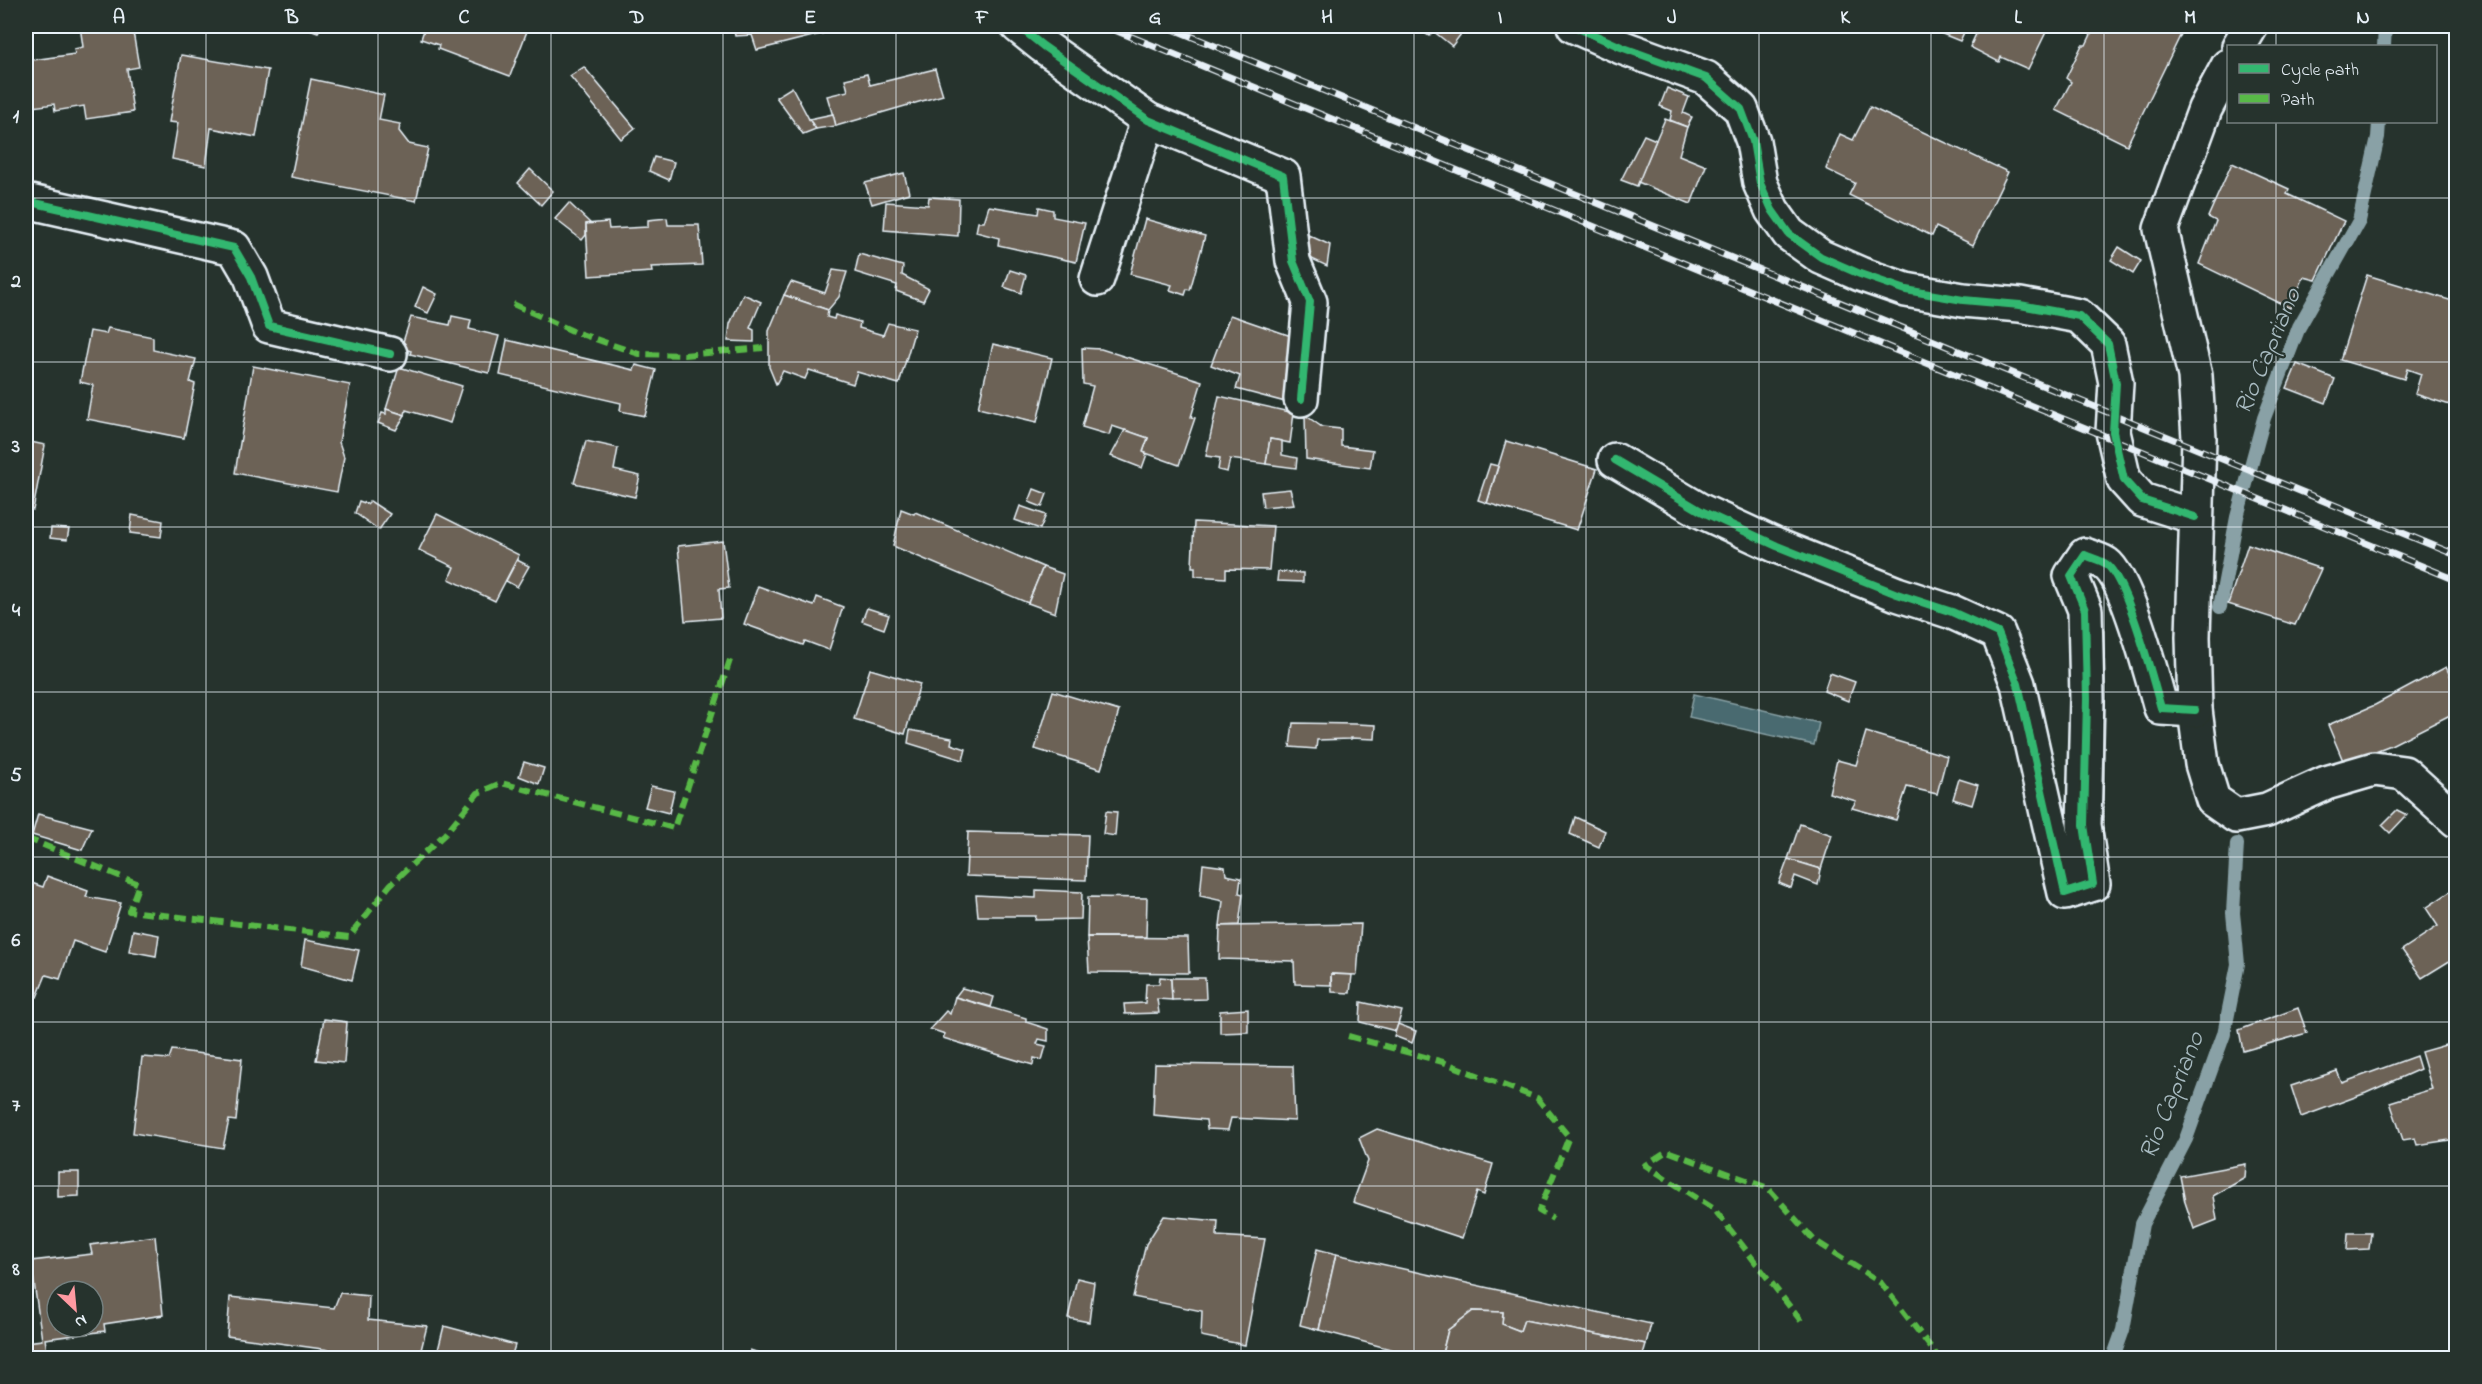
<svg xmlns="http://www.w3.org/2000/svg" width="2482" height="1384" font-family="'Indie Flower',sans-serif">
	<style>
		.water { fill: #496b6f; stroke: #89a1a6; stroke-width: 1.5 }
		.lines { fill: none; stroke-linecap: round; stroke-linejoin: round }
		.stream { stroke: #89a1a6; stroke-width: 14 }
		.building { fill: #6c6256; stroke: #e8f1f8; stroke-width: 1.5; fill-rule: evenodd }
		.minor-casing { stroke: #e8f1f8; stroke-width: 38 }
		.minor { stroke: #26332d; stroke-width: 33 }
		.rail-casing { stroke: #e8f1f8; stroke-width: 7 }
		.rail { stroke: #26332d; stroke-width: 4.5; stroke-dasharray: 14; stroke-linecap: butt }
		.quiet { stroke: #58b947; stroke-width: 6; stroke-dasharray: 12 6; stroke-linecap: butt }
		.cycleway-casing { stroke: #26332d; stroke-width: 11 }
		.cycleway { stroke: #33b770; stroke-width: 8 }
		.grid { fill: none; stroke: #e8f1f8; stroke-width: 1.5; stroke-opacity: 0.55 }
		.labels { text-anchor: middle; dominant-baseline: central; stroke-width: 4.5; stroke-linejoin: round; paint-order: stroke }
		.water-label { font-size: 26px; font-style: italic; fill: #a8bbc1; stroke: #26332d }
		.neatline { fill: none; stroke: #e8f1f8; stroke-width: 2 }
		.grid-label { font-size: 20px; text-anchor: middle; font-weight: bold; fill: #e8f1f8 }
	</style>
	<rect width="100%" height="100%" fill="#26332d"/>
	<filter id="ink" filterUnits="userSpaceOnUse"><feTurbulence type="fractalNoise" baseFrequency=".0167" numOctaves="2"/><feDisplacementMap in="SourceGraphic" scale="12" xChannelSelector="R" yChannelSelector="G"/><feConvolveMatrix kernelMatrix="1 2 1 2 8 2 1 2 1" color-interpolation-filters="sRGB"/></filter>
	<g filter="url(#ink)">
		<path class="water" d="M 1694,694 L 1819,723 L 1814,745 L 1689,717 Z"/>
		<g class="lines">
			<g class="stream">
				<path d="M 2384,46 L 2385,26"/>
				<path d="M 2220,607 L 2237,517 L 2264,418 L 2299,327 L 2359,221 L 2378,137 L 2379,122"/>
				<path d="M 2113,1358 L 2123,1330 L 2142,1224 L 2186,1139 L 2224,1034 L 2238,964 L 2233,913 L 2237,844"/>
			</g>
		</g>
		<g class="building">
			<path d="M 80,26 L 132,26 L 139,67 L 127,69 L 133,112 L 86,119 L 84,106 L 55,111 L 54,104 L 33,107 L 33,102 L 26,103 L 26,61 L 75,54 L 74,49 L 83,47 Z"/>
			<path d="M 301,26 L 322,26 L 318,32 Z"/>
			<path d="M 416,26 L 524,26 L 523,29 L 527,31 L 510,76 L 438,49 L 439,45 L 421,39 L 424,30 Z"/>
			<path d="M 733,26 L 836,26 L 837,30 L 757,50 L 752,35 L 735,36 Z"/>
			<path d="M 1414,26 L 1467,26 L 1452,46 L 1433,31 L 1429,36 Z"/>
			<path d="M 1931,26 L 2049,26 L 2028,69 L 2001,57 L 1999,62 L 1970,47 L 1976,34 L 1966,28 L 1960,41 L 1930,29 Z"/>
			<path d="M 2095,26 L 2185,26 L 2127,145 L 2056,110 L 2071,82 L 2066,78 L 2082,45 L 2086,45 Z"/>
			<path d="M 181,55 L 268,70 L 256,137 L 211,128 L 206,166 L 172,159 L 178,123 L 169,122 Z"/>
			<path d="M 584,67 L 635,128 L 621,139 L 570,76 Z"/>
			<path d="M 935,69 L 943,95 L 836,126 L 827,96 L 848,91 L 845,79 L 867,74 L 870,85 Z"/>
			<path d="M 311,79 L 384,95 L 379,120 L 400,124 L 399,131 L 409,144 L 428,148 L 416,201 L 291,177 Z"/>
			<path d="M 792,87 L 809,119 L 816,129 L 803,134 L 776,97 Z"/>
			<path d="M 1667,88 L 1689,97 L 1683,113 L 1692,117 L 1687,127 L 1670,120 L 1672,111 L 1660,106 Z"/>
			<path d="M 1870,107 L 2008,172 L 1973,245 L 1936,227 L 1932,236 L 1849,195 L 1855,183 L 1826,169 L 1840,134 L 1853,140 Z"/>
			<path d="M 833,114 L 836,126 L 816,129 L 809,119 Z"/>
			<path d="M 1665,119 L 1687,127 L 1679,155 L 1706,166 L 1691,204 L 1638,182 Z"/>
			<path d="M 1644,135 L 1656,140 L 1637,186 L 1621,180 Z"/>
			<path d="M 654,157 L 674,162 L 669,180 L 649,171 Z"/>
			<path d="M 2232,163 L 2289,189 L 2287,194 L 2344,221 L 2316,280 L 2304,277 L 2290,308 L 2199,264 L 2216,221 L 2208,217 Z"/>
			<path d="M 530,169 L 553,191 L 541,205 L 518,183 Z"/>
			<path d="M 904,173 L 909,193 L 872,204 L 865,183 Z"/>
			<path d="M 929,197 L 959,199 L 958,236 L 884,230 L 886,202 L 928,205 Z"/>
			<path d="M 569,203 L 590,223 L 586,224 L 586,235 L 582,240 L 555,219 Z"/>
			<path d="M 989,206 L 1038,214 L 1039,207 L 1053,210 L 1053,217 L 1085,223 L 1076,262 L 998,245 L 999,238 L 976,232 L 978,222 L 984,222 Z"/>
			<path d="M 667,218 L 668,225 L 699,225 L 702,265 L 651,267 L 652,272 L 589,276 L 586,224 L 608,222 L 609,229 L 648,227 L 648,220 Z"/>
			<path d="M 1145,219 L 1205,236 L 1190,290 L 1187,289 L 1185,295 L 1170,290 L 1172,285 L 1130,274 Z"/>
			<path d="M 1306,234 L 1330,245 L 1327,266 L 1297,252 Z"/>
			<path d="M 2119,247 L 2141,261 L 2133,274 L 2111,260 Z"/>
			<path d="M 859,254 L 903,266 L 902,275 L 929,289 L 923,301 L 896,291 L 897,285 L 855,272 Z"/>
			<path d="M 833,270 L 847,272 L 839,297 L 828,310 L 784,295 L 791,282 L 825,293 Z"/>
			<path d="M 1010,270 L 1026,275 L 1021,293 L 1004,287 Z"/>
			<path d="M 2367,275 L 2456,302 L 2456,407 L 2415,394 L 2421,374 L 2407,369 L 2404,379 L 2340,360 Z"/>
			<path d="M 423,287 L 437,294 L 428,313 L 415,307 Z"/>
			<path d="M 743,294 L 761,302 L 750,328 L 754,330 L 754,342 L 728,341 L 730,324 Z"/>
			<path d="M 784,295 L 828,310 L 827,317 L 834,319 L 835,315 L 860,322 L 859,328 L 883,335 L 888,323 L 915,329 L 899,384 L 857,372 L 853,384 L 809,370 L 805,379 L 783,371 L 776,384 L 769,367 L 769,331 Z"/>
			<path d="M 1230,315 L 1294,337 L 1285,376 L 1295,378 L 1289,403 L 1236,389 L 1240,376 L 1211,365 Z"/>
			<path d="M 452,316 L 471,320 L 469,329 L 499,336 L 489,373 L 410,354 L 411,351 L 401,348 L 411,317 L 450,325 Z"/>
			<path d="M 108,328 L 153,337 L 153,350 L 196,359 L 190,382 L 195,384 L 184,438 L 87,419 L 93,385 L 80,382 L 90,331 L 106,334 Z"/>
			<path d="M 507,340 L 634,370 L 636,365 L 656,370 L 645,416 L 620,411 L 621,403 L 500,375 Z"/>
			<path d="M 993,344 L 1052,358 L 1037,422 L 978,408 Z"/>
			<path d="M 1082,348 L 1101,349 L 1202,381 L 1191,417 L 1195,418 L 1179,465 L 1143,452 L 1148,438 L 1112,426 L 1109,435 L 1082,427 L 1093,386 L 1083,384 Z"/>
			<path d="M 2297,364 L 2335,379 L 2326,403 L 2287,388 Z"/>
			<path d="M 253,366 L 350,385 L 339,442 L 344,457 L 337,492 L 235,473 Z"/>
			<path d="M 399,367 L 462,386 L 450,423 L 406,410 L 405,415 L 386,409 Z"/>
			<path d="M 1219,396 L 1294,413 L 1290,443 L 1270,439 L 1266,464 L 1230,459 L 1227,472 L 1218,470 L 1220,458 L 1206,456 Z"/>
			<path d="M 386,409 L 405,415 L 396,430 L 378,423 L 382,413 L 386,414 Z"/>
			<path d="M 1305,415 L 1322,427 L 1341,429 L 1341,446 L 1373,450 L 1370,468 L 1306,459 Z"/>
			<path d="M 1125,430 L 1148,438 L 1143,452 L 1147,454 L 1142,468 L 1111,456 Z"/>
			<path d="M 1270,439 L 1282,441 L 1282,455 L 1297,458 L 1296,468 L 1266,464 Z"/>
			<path d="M 26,441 L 45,445 L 33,510 L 26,509 Z"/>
			<path d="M 586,441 L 618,448 L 614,470 L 640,476 L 635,497 L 574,483 Z"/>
			<path d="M 1506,441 L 1597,469 L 1577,530 L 1487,503 Z"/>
			<path d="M 1490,464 L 1498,466 L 1487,503 L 1478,500 Z"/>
			<path d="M 1034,489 L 1047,494 L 1042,507 L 1029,502 Z"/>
			<path d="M 1290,489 L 1294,504 L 1263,507 L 1261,492 Z"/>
			<path d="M 359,501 L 367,504 L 370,501 L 390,514 L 379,530 L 355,513 Z"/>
			<path d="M 1020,506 L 1046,515 L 1040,529 L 1015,520 Z"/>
			<path d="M 901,509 L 914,514 L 915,512 L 1043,567 L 1028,603 L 893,546 Z"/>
			<path d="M 437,514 L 519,555 L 495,601 L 449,579 L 454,567 L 419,550 Z"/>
			<path d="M 132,515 L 163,521 L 161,537 L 130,533 Z"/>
			<path d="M 1194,522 L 1273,526 L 1269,570 L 1226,569 L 1226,578 L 1195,576 L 1195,567 L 1192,567 Z"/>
			<path d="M 51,528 L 69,529 L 67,540 L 50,538 Z"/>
			<path d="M 723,541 L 729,588 L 719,589 L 721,618 L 685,621 L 678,546 Z"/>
			<path d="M 2248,544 L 2321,569 L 2295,625 L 2228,604 Z"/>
			<path d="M 517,560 L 529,566 L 517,587 L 506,581 Z"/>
			<path d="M 1043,567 L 1063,574 L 1055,613 L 1028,603 Z"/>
			<path d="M 1278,572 L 1303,573 L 1303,582 L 1277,581 Z"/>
			<path d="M 758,586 L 814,606 L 817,597 L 843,607 L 829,650 L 805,641 L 803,645 L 744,624 Z"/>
			<path d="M 867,608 L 889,615 L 884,629 L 862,621 Z"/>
			<path d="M 2446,667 L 2456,688 L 2456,712 L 2391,745 L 2344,763 L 2328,725 L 2375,705 Z"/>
			<path d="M 870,669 L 920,684 L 905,734 L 854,719 Z"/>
			<path d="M 1830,673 L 1855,682 L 1848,701 L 1824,691 Z"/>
			<path d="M 1053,691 L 1119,711 L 1101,769 L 1035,749 Z"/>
			<path d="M 1293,723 L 1356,724 L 1376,725 L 1375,739 L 1351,738 L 1351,739 L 1317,740 L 1316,749 L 1290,747 Z"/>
			<path d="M 910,730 L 952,738 L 951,744 L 966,749 L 963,760 L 908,743 Z"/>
			<path d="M 1866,732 L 1947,756 L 1937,794 L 1907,787 L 1896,820 L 1852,808 L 1856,801 L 1829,793 L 1837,760 L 1856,765 Z"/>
			<path d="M 524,762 L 544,768 L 539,784 L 519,776 Z"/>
			<path d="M 1959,779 L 1978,785 L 1972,805 L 1953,799 Z"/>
			<path d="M 651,786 L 674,791 L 669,813 L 645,807 Z"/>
			<path d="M 2397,810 L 2407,815 L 2390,833 L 2382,825 Z"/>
			<path d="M 1106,811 L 1117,812 L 1115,836 L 1103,834 Z"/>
			<path d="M 38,814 L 92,828 L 82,850 L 32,835 Z"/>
			<path d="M 1575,817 L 1605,831 L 1599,847 L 1570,834 Z"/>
			<path d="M 1800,824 L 1832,835 L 1821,869 L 1788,859 Z"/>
			<path d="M 968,832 L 1088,835 L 1086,880 L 966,876 Z"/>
			<path d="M 1788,859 L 1821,869 L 1818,885 L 1795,876 L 1791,888 L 1779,883 Z"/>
			<path d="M 1203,864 L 1225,867 L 1226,875 L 1241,878 L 1239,893 L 1243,894 L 1239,925 L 1220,926 L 1223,901 L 1200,896 Z"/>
			<path d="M 47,876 L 88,891 L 86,897 L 121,903 L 105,952 L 73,941 L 60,979 L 46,975 L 37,997 L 26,993 L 26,881 L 43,887 Z"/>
			<path d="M 2456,888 L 2456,957 L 2422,978 L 2402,950 L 2438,926 L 2426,908 Z"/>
			<path d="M 1036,890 L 1082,892 L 1081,919 L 1035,920 L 1036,916 L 978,916 L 976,895 L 1036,898 Z"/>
			<path d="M 1088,897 L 1147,898 L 1146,937 L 1087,937 Z"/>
			<path d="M 1361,924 L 1357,975 L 1331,974 L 1331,985 L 1295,984 L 1294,961 L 1219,959 L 1220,926 Z"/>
			<path d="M 133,930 L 159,935 L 156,956 L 129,951 Z"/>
			<path d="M 1087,937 L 1188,938 L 1189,973 L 1089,972 Z"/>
			<path d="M 305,940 L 359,950 L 352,980 L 301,966 Z"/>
			<path d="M 1331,974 L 1352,975 L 1350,993 L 1332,992 Z"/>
			<path d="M 1160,977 L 1171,978 L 1172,1000 L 1157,999 L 1159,1013 L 1125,1014 L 1124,1004 L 1145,1003 L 1146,984 L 1159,984 Z"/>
			<path d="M 1171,978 L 1205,978 L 1206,999 L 1172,1000 Z"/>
			<path d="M 962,988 L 994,997 L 991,1007 L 955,997 Z"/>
			<path d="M 955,997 L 1026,1018 L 1026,1022 L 1048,1029 L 1048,1041 L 1039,1039 L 1037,1044 L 1046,1046 L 1042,1060 L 1034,1058 L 1033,1065 L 943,1038 L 945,1034 L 930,1029 L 946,1011 L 950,1014 Z"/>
			<path d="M 1361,1002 L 1402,1011 L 1396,1031 L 1360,1022 Z"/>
			<path d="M 2298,1008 L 2307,1033 L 2243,1051 L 2239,1030 Z"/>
			<path d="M 1248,1009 L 1248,1032 L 1220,1033 L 1220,1011 Z"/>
			<path d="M 324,1019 L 347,1022 L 344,1063 L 316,1060 Z"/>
			<path d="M 1398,1024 L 1416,1031 L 1412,1043 L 1394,1036 Z"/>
			<path d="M 2456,1036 L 2456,1139 L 2417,1145 L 2415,1138 L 2403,1140 L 2390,1102 L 2432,1089 L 2421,1052 L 2449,1044 L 2448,1039 Z"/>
			<path d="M 172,1050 L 242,1059 L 236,1121 L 229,1120 L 223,1148 L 133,1133 L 142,1057 L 169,1059 Z"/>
			<path d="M 2416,1056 L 2420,1069 L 2366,1093 L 2301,1117 L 2291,1086 L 2337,1071 L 2342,1083 Z"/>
			<path d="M 1155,1064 L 1293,1066 L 1295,1121 L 1231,1118 L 1228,1130 L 1207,1129 L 1206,1120 L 1153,1115 Z"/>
			<path d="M 1377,1129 L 1493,1164 L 1484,1195 L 1477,1192 L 1462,1238 L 1353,1202 L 1368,1161 L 1359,1138 Z"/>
			<path d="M 2246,1164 L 2245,1178 L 2213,1196 L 2217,1220 L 2194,1229 L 2185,1202 L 2180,1176 Z"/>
			<path d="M 58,1172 L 79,1172 L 79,1196 L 58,1197 Z"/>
			<path d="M 1164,1216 L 1218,1221 L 1217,1236 L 1265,1239 L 1245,1345 L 1201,1336 L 1202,1311 L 1133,1297 L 1146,1244 Z"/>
			<path d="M 2348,1233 L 2371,1233 L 2369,1249 L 2347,1250 Z"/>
			<path d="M 155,1236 L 163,1315 L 104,1324 L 105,1331 L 45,1339 L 48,1358 L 26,1358 L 26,1342 L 42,1340 L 31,1261 L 92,1254 L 90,1245 ZM 57,1291 L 93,1291 L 93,1327 L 57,1327 Z"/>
			<path d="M 1317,1249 L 1336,1254 L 1319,1330 L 1300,1325 Z"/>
			<path d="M 1336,1254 L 1651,1324 L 1646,1344 L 1524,1320 L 1520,1331 L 1502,1324 L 1503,1312 L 1473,1311 L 1448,1330 L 1441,1358 L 1424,1358 L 1319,1330 Z"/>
			<path d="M 1077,1278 L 1094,1282 L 1089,1322 L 1068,1318 Z"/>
			<path d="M 340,1293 L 369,1296 L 368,1320 L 427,1326 L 419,1358 L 389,1358 L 227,1336 L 230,1297 L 334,1308 Z"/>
			<path d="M 1473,1311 L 1503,1312 L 1502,1324 L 1520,1331 L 1524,1320 L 1646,1344 L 1642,1358 L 1441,1358 L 1448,1330 Z"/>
			<path d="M 444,1326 L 515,1345 L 511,1358 L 436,1358 Z"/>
			<path d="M 750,1350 L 774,1358 L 748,1358 Z"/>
		</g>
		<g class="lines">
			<defs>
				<g id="minor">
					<path d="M 1018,26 L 1043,46 L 1148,120 L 1283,176 L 1293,261 L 1310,302 L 1301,399"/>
					<path d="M 1574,26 L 1621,47 L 1706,78 L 1741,109 L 1753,141 L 1760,183 L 1772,210 L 1789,234 L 1821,257 L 1860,274 L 1906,290 L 1963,300 L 2020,305 L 2079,316 L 2108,344 L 2116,383 L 2113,432 L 2124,480 L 2142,500 L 2195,517"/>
					<path d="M 2239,46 L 2251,26"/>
					<path d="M 2228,66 L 2205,109 L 2161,229 L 2195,376 L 2199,438 L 2193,637 L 2195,710 L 2202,764 L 2213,800 L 2236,816 L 2267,810 L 2326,783 L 2374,769 L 2404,773 L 2456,820"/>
					<path d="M 26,201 L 234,248 L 251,277 L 269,326 L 390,354"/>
					<path d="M 1097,279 L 1148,120"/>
					<path d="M 1615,460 L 1701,511 L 1777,546 L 1897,594 L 1952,612 L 1998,633 L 2018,684 L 2065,893 L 2093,884 L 2084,825 L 2087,699 L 2085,610 L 2071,576 L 2085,555 C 2091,558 2101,560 2106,564 C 2127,579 2153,680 2161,708 L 2195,710"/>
				</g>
			</defs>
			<use href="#minor" class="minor-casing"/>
			<use href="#minor" class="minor"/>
			<defs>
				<g id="rail">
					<path d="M 1105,26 L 2456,580"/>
					<path d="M 1166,26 L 2456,555"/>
				</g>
			</defs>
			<use href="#rail" class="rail-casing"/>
			<use href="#rail" class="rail"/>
			<g class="quiet">
				<path d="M 513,304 L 575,332 L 639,354 L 684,355 L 763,348"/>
				<path d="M 26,838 L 139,884 L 129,911 L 349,937 L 390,885 L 445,834 L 478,793 L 501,783 L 674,828 L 730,660"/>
				<path d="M 1348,1036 L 1443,1062 L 1537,1098 L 1569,1137 L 1539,1211 L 1553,1219"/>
				<path d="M 1801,1321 L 1714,1209 L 1645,1165 L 1667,1151 L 1768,1188 L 1814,1240 L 1881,1283 L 1939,1358"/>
			</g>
			<defs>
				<g id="cycleway">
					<path d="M 1018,26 L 1043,46 L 1148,120 L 1283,176 L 1293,261 L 1310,302 L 1301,399"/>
					<path d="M 1574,26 L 1621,47 L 1706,78 L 1741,109 L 1753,141 L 1760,183 L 1772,210 L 1789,234 L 1821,257 L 1860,274 L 1906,290 L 1963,300 L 2020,305 L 2079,316 L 2108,344 L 2116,383 L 2113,432 L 2124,480 L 2142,500 L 2195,517"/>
					<path d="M 26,201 L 234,248 L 251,277 L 269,326 L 390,354"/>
					<path d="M 1615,460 L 1701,511 L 1777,546 L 1897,594 L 1952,612 L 1998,633 L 2018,684 L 2065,893 L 2093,884 L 2084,825 L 2087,699 L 2085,610 L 2071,576 L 2085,555 C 2091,558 2101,560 2106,564 C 2127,579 2153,680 2161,708 L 2195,710"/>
				</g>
			</defs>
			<use href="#cycleway" class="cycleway-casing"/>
			<use href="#cycleway" class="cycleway"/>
		</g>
	</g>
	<path class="grid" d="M 206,26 L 206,1358M 378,26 L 378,1358M 551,26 L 551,1358M 723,26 L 723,1358M 896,26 L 896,1358M 1068,26 L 1068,1358M 1241,26 L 1241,1358M 1414,26 L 1414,1358M 1586,26 L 1586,1358M 1759,26 L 1759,1358M 1931,26 L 1931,1358M 2104,26 L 2104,1358M 2276,26 L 2276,46M 2276,122 L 2276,1358M 26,198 L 2456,198M 26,362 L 2456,362M 26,527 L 2456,527M 26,692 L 2456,692M 26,857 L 2456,857M 26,1022 L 2456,1022M 26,1186 L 2456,1186"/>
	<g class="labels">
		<g class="water-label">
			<text transform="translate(2269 352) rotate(-67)">Rio Capriano</text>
			<text transform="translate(2173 1096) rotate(-68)">Rio Capriano</text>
		</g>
	</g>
	<rect width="2482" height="1384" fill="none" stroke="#26332d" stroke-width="66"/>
	<rect x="2227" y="45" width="210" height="78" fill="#26332d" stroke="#747f7e" stroke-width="1.5"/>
	<rect x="2239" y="64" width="30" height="9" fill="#33b770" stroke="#747f7e" stroke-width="1.5"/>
	<text x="2281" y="75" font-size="18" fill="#e8f1f8">Cycle path</text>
	<rect x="2239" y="94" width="30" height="9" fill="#58b947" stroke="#747f7e" stroke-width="1.5"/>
	<text x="2281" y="105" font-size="18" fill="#e8f1f8">Path</text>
	<g transform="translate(75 1309) rotate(154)"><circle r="28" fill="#26332d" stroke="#747f7e" stroke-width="1.5"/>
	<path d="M0-4.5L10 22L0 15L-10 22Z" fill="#ff9aa2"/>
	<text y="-9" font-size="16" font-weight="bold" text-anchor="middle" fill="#e8f1f8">N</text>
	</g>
	<rect x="33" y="33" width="2416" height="1318" class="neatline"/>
	<g class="grid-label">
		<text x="119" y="23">A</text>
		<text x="292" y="23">B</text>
		<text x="464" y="23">C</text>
		<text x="637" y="23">D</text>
		<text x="810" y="23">E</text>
		<text x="982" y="23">F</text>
		<text x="1155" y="23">G</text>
		<text x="1327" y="23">H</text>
		<text x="1500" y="23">I</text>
		<text x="1672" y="23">J</text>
		<text x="1845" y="23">K</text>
		<text x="2018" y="23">L</text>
		<text x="2190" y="23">M</text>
		<text x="2363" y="23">N</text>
		<text x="16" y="122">1</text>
		<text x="16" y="287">2</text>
		<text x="16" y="452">3</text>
		<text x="16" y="616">4</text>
		<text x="16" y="781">5</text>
		<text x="16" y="946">6</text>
		<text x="16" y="1111">7</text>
		<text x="16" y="1275">8</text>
	</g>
</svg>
